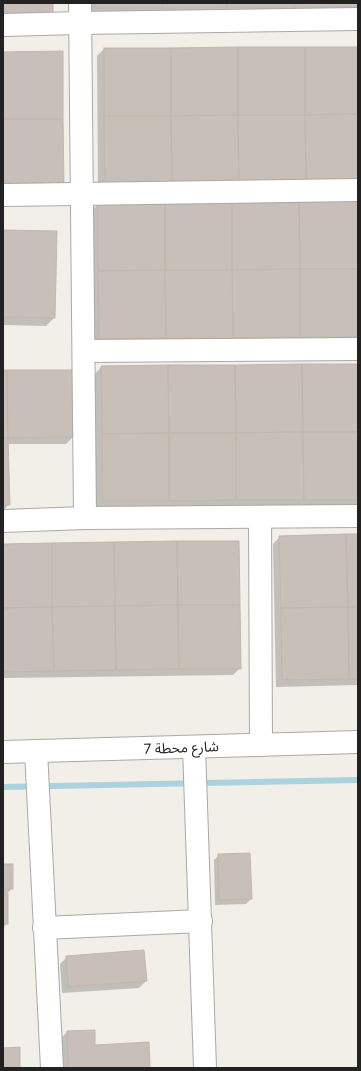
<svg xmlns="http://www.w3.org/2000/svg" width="361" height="1071" font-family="Lato,'Noto Sans Arabic',sans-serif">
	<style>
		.shadow { fill: #0003 }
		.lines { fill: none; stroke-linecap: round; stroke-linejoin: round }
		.stream { stroke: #aad3df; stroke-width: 6 }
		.building { fill: #c7bfb8; stroke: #c4b6ab }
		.minor-casing { stroke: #a9a9a9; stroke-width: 24 }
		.tertiary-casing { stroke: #a9a9a9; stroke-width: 24 }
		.minor { stroke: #fff; stroke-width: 22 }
		.tertiary { stroke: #fff; stroke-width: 22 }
		.labels { text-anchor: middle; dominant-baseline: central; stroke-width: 4; stroke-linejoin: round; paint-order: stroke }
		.street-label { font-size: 14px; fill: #222; stroke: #fff }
	</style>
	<rect width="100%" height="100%" fill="#f2efe9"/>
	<g class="shadow">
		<path d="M 88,3 L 358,3 L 358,13 L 88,15 Z"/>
		<path d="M 358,48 L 98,191 L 97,56 L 104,49 Z"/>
		<path d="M 358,202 L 358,343 L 92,345 L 91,211 L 98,204 Z"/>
		<path d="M 3,231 L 54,318 L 46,326 L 3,325 Z"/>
		<path d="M 358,365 L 358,506 L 96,508 L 95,374 L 101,367 Z"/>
		<path d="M 3,371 L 73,437 L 66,444 L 7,444 L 9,504 L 3,511 Z"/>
		<path d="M 358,535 L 358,685 L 276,687 L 273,544 L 280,537 Z"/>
		<path d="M 3,545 L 240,668 L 233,675 L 3,678 Z"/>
		<path d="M 219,855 L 251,899 L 246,904 L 215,905 L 214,860 Z"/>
		<path d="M 3,865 L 12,888 L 7,894 L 7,923 L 3,928 Z"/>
		<path d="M 67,957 L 146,981 L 139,988 L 62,993 L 60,964 Z"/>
		<path d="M 67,1032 L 94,1046 L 149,1068 L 61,1068 L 60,1039 Z"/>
	</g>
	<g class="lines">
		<path class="stream" d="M 3,787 L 358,780"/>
	</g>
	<g class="building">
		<rect x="3" y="3" width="50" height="13"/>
		<rect x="95" y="3" width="67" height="5"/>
		<path d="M 162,3 L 227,3 L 227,7 L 162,8 Z"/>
		<rect x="227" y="3" width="67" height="4"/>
		<path d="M 294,3 L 358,3 L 358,6 L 294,7 Z"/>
		<path d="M 238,47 L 238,115 L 171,116 L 171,48 Z"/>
		<rect x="238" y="47" width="67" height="68"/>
		<path d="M 305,47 L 358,47 L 358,114 L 305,115 Z"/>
		<rect x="104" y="48" width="67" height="68"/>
		<path d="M 63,51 L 63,119 L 3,119 L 3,52 Z"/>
		<path d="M 358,114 L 358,182 L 306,183 L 305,115 Z"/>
		<path d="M 238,115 L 239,183 L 172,184 L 171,116 Z"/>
		<path d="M 238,115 L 305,115 L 306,183 L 239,183 Z"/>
		<path d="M 104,116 L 171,116 L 172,184 L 105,184 Z"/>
		<path d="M 3,119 L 63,119 L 64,187 L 3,187 Z"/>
		<path d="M 358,201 L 358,269 L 300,269 L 299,202 Z"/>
		<path d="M 165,202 L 165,270 L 98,271 L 98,203 Z"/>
		<rect x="165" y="202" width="67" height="68"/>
		<path d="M 232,202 L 299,202 L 300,269 L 232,270 Z"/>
		<path d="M 3,230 L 57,231 L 55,318 L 3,317 Z"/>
		<path d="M 300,269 L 300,337 L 233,338 L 232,270 Z"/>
		<rect x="300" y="269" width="58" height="68"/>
		<path d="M 165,270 L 166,338 L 99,339 L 98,271 Z"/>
		<path d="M 165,270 L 232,270 L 233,338 L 166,338 Z"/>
		<path d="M 302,364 L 303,432 L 236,433 L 235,365 Z"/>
		<path d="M 302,364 L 358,364 L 358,432 L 303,432 Z"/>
		<path d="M 168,365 L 169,433 L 102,434 L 101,366 Z"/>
		<path d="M 168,365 L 235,365 L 236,433 L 169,433 Z"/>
		<path d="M 3,370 L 7,370 L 8,438 L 3,438 Z"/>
		<path d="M 7,370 L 73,370 L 74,437 L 8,438 Z"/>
		<path d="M 303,432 L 304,500 L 236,500 L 236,433 Z"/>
		<path d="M 303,432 L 358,432 L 358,500 L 304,500 Z"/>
		<path d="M 169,433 L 169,501 L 102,501 L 102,434 Z"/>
		<path d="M 169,433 L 236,433 L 236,500 L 169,501 Z"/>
		<path d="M 3,438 L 8,438 L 10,505 L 3,505 Z"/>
		<path d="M 346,534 L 348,607 L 281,608 L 279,536 Z"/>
		<path d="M 346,534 L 358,534 L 358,607 L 348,607 Z"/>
		<path d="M 177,541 L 178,605 L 115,606 L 114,542 Z"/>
		<path d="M 177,541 L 239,541 L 240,605 L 178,605 Z"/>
		<path d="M 114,542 L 115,606 L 52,607 L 52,543 Z"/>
		<path d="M 52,543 L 52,607 L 3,608 L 3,544 Z"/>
		<path d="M 178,605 L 179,669 L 116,670 L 115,606 Z"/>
		<path d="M 178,605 L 240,605 L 241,669 L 179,669 Z"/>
		<path d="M 115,606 L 116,670 L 54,671 L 52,607 Z"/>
		<path d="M 52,607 L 54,671 L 3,672 L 3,608 Z"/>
		<path d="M 348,607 L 349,679 L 282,680 L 281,608 Z"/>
		<path d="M 348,607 L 358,607 L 358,679 L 349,679 Z"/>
		<path d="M 250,853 L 252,899 L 219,900 L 218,854 Z"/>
		<rect x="3" y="864" width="10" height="25"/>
		<rect x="3" y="894" width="5" height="30"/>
		<path d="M 144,950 L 147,981 L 68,987 L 66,956 Z"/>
		<path d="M 95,1030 L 95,1045 L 149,1042 L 150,1068 L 68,1068 L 67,1031 Z"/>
		<path d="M 20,1047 L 20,1068 L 3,1068 L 3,1048 Z"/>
	</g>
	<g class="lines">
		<defs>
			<g id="minor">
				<path d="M 80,3 L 85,518"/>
				<path d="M 3,25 L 80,23 L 358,19"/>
				<path d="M 3,195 L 358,190"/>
				<path d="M 84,351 L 358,349"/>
				<path d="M 260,517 L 261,745"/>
				<path d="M 3,521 L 85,518 L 358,516"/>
				<path d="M 194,747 L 205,1068"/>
				<path d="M 36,751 L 52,1068"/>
				<path d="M 44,928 L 201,921"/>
			</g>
			<path id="tertiary" d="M 3,752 L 358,742"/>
		</defs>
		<use href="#minor" class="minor-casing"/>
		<use href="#tertiary" class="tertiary-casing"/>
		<use href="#minor" class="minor"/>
		<use href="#tertiary" class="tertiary"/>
	</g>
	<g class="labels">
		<g class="street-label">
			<text transform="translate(181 747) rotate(-2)">شارع محطة 7</text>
		</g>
	</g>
	<rect width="361" height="1071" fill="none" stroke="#222222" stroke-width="8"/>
</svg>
